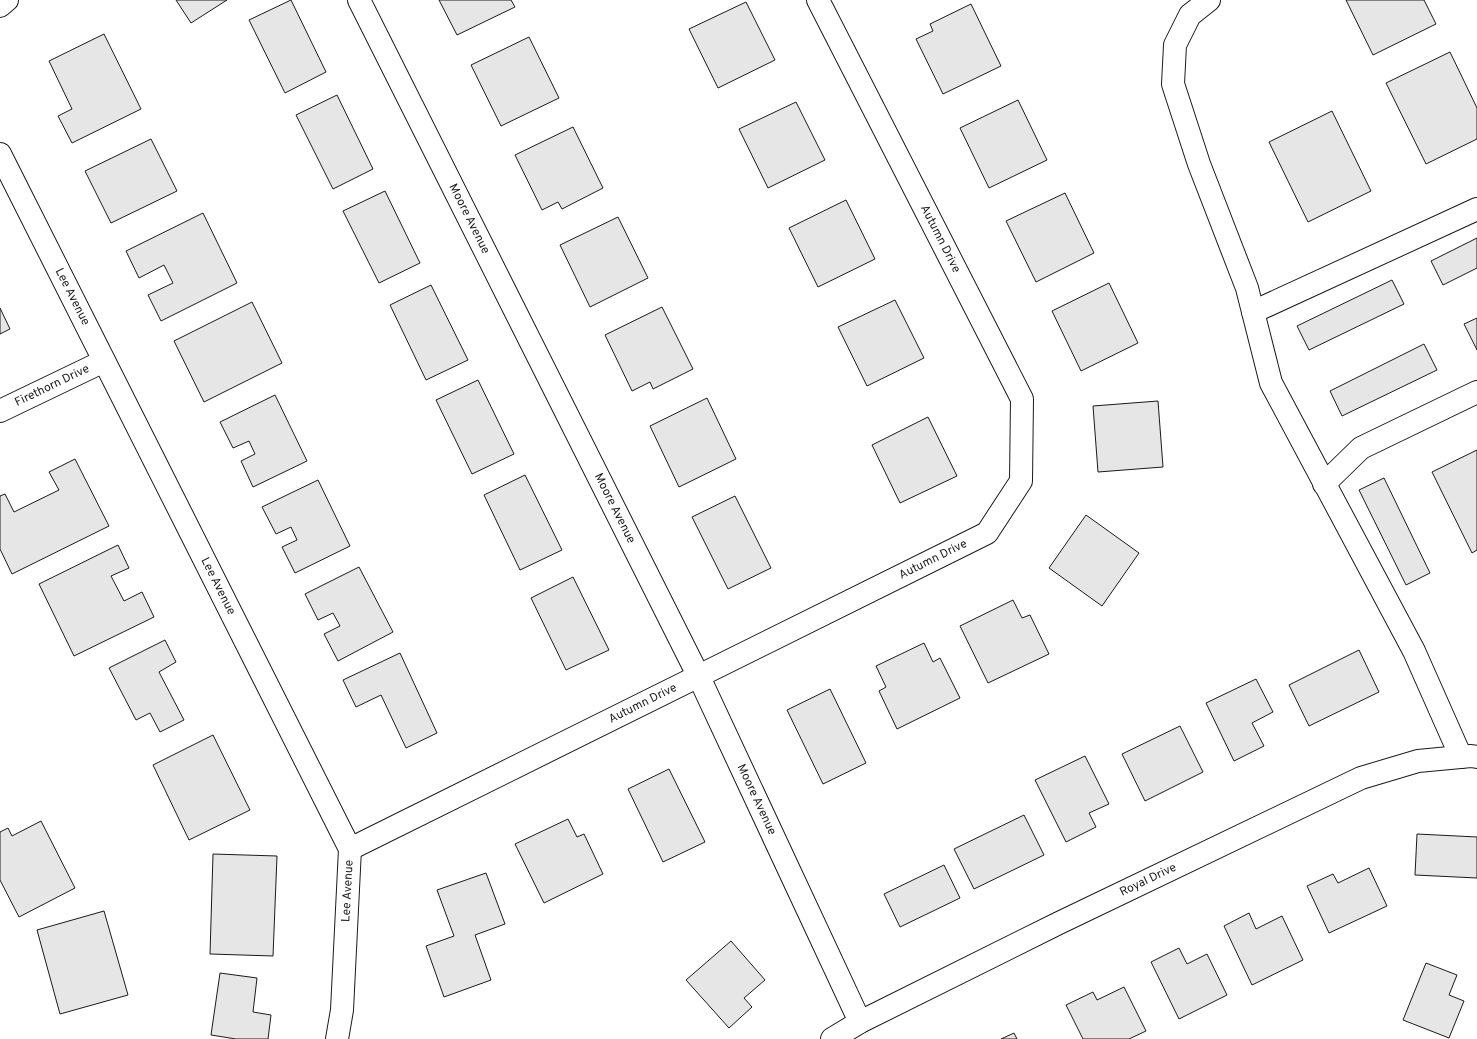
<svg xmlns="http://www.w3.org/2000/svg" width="1477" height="1039" font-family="Overpass,sans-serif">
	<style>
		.building { fill: #e6e6e6; stroke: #1a1a1a }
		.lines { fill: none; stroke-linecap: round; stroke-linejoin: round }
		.minor-casing { stroke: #1a1a1a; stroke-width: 24 }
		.minor { stroke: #fff; stroke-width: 22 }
		.labels { text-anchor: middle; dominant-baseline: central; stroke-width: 3; stroke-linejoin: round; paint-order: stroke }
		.street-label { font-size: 12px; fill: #1a1a1a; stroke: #fff }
	</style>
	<rect width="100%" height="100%" fill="#fff"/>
	<g class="building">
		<path d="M 176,0 L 227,0 L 191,23 Z"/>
		<path d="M 291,0 L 326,72 L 285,93 L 249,20 Z"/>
		<path d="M 439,0 L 511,0 L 515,7 L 457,35 Z"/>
		<path d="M 1346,0 L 1424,0 L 1436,24 L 1373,55 Z"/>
		<path d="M 746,2 L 775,60 L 718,88 L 689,29 Z"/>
		<path d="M 971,4 L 1001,66 L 943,94 L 916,39 L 933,31 L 930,24 Z"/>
		<path d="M 104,34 L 141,109 L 72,143 L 58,116 L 72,109 L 49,61 Z"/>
		<path d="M 529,37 L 559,98 L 501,126 L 471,65 Z"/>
		<path d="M 1450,52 L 1477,108 L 1477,139 L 1426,164 L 1386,83 Z"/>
		<path d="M 337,95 L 373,169 L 333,189 L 296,115 Z"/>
		<path d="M 1018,100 L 1047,160 L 989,188 L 960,128 Z"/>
		<path d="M 796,102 L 825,160 L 768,188 L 739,129 Z"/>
		<path d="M 1332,111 L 1371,191 L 1308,222 L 1269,142 Z"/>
		<path d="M 573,127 L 603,188 L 562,209 L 558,202 L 542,210 L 515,155 Z"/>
		<path d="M 151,139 L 177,191 L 111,223 L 85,171 Z"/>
		<path d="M 385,191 L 420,263 L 379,283 L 343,211 Z"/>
		<path d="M 1065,193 L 1094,253 L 1036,282 L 1006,221 Z"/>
		<path d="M 846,200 L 875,259 L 818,287 L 789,228 Z"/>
		<path d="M 203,213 L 237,283 L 161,321 L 148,295 L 173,283 L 164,265 L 139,278 L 126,251 Z"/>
		<path d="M 618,217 L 648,278 L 590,307 L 560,245 Z"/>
		<path d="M 1477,238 L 1477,268 L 1443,285 L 1431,261 Z"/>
		<path d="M 1392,280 L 1404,304 L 1309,350 L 1297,326 Z"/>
		<path d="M 1109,283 L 1138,343 L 1081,371 L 1052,311 Z"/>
		<path d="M 431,285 L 468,360 L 426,380 L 390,305 Z"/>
		<path d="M 895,300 L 924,358 L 867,386 L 838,327 Z"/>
		<path d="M 252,302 L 282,363 L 204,402 L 174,341 Z"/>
		<path d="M 662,307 L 693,369 L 653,389 L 650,382 L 632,391 L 605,335 Z"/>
		<path d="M 0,308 L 10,329 L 0,334 Z"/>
		<path d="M 1477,318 L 1477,350 L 1464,324 Z"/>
		<path d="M 1424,344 L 1437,370 L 1342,416 L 1330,391 Z"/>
		<path d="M 478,380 L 514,454 L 472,474 L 436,400 Z"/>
		<path d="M 275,395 L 307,461 L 253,487 L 241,461 L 255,454 L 249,441 L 233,448 L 220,422 Z"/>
		<path d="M 707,398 L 736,459 L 679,487 L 650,426 Z"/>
		<path d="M 1158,401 L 1163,467 L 1098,472 L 1093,406 Z"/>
		<path d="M 928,417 L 957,476 L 900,503 L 872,445 Z"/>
		<path d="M 1477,450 L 1477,550 L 1472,553 L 1432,472 Z"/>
		<path d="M 75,459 L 109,526 L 12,574 L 0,549 L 0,496 L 5,494 L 14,512 L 59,490 L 49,472 Z"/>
		<path d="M 525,475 L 562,550 L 520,570 L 484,495 Z"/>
		<path d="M 1384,478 L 1430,573 L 1406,585 L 1359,490 Z"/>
		<path d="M 318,480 L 350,546 L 295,573 L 282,547 L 297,540 L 291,527 L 276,534 L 262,507 Z"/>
		<path d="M 735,496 L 771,568 L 728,589 L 692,517 Z"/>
		<path d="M 1086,515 L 1139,553 L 1102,606 L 1049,568 Z"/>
		<path d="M 118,545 L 129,568 L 111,576 L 124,601 L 142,592 L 154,617 L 74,656 L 39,584 Z"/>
		<path d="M 359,567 L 393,632 L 338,661 L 324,634 L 340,626 L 333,613 L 318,620 L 305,594 Z"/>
		<path d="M 573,577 L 609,650 L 566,670 L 531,598 Z"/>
		<path d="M 1013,600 L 1022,618 L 1030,615 L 1049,654 L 988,683 L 960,626 Z"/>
		<path d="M 165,640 L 176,662 L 159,672 L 184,720 L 160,732 L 150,713 L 136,720 L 109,668 Z"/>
		<path d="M 924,643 L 933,662 L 940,658 L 960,698 L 897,729 L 879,691 L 886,687 L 876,666 Z"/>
		<path d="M 1359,650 L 1379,692 L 1309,726 L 1289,685 Z"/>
		<path d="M 400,653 L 437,733 L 406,748 L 381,695 L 356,707 L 343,680 Z"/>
		<path d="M 1256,679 L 1273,712 L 1252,723 L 1264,746 L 1234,761 L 1206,703 Z"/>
		<path d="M 830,689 L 866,763 L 823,784 L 787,710 Z"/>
		<path d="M 1180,726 L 1203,772 L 1145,801 L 1122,754 Z"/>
		<path d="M 213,735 L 250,810 L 189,840 L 153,765 Z"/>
		<path d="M 1085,756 L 1109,804 L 1089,813 L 1096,827 L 1066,842 L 1035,780 Z"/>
		<path d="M 669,769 L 705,842 L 663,862 L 628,789 Z"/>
		<path d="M 1024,815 L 1044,855 L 974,889 L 954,849 Z"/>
		<path d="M 568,819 L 577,837 L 584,834 L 603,874 L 544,903 L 515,844 Z"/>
		<path d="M 41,821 L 75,888 L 19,917 L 0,880 L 0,832 L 8,828 L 12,836 Z"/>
		<path d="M 1417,834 L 1477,837 L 1477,878 L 1415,875 Z"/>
		<path d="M 213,854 L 277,856 L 273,956 L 210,954 Z"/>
		<path d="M 944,865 L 960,898 L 900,927 L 884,894 Z"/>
		<path d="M 1369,868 L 1387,906 L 1329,933 L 1307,886 L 1333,874 L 1338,883 Z"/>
		<path d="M 486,873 L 505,924 L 475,935 L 491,980 L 444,997 L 426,946 L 454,936 L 437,890 Z"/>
		<path d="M 104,911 L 128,995 L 60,1014 L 37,930 Z"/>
		<path d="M 1249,913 L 1256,929 L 1282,916 L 1303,960 L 1252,985 L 1224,926 Z"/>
		<path d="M 731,941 L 765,980 L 744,998 L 752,1007 L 729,1028 L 686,980 Z"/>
		<path d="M 1179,948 L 1187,964 L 1207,954 L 1227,995 L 1179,1019 L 1151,962 Z"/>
		<path d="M 1426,963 L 1457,975 L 1449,995 L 1464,1001 L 1449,1038 L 1403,1020 Z"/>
		<path d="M 220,973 L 257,978 L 253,1012 L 271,1015 L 268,1039 L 236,1039 L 211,1035 Z"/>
		<path d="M 1124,987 L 1146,1031 L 1129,1039 L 1083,1039 L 1066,1005 L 1093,992 L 1097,1000 Z"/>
		<path d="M 1014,1033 L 1017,1039 L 1001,1039 Z"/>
	</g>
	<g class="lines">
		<defs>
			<g id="minor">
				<path id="s1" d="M 359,0 L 699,677 L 860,1022"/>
				<path d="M 1209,0 L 1190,15 L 1175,45 L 1173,84 L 1199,164 L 1247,288 L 1271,383 L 1414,651 L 1461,757"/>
				<path d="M 0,6 L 7,0"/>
				<path id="s2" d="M 0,154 L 350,849 L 342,1010 L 337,1039"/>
				<path d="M 1253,312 L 1477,209"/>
				<path id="s3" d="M 0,411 L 104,361"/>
				<path d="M 1324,484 L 1361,448 L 1477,392"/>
				<path id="s4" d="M 350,849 L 987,533 L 1021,481 L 1022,399 L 818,0"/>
				<path id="s5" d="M 832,1039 L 860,1022 L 1059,923 L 1361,778 L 1418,761 L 1471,756 L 1477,757"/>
			</g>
		</defs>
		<use href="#minor" class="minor-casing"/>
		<use href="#minor" class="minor"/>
	</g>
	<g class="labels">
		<g class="street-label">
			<text stroke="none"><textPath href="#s1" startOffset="245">Moore Avenue</textPath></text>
			<text transform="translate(940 239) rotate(63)">Autumn Drive</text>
			<text stroke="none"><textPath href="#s2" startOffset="160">Lee Avenue</textPath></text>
			<text stroke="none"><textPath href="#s3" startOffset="58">Firethorn Drive</textPath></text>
			<text stroke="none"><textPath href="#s1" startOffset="569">Moore Avenue</textPath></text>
			<text stroke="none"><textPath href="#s4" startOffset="651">Autumn Drive</textPath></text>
			<text stroke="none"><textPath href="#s2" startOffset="484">Lee Avenue</textPath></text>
			<text stroke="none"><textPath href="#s4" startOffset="327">Autumn Drive</textPath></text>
			<text stroke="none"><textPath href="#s1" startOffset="893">Moore Avenue</textPath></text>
			<text stroke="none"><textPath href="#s5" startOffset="354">Royal Drive</textPath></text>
			<text transform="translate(348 891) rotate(-87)">Lee Avenue</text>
		</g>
	</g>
</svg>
